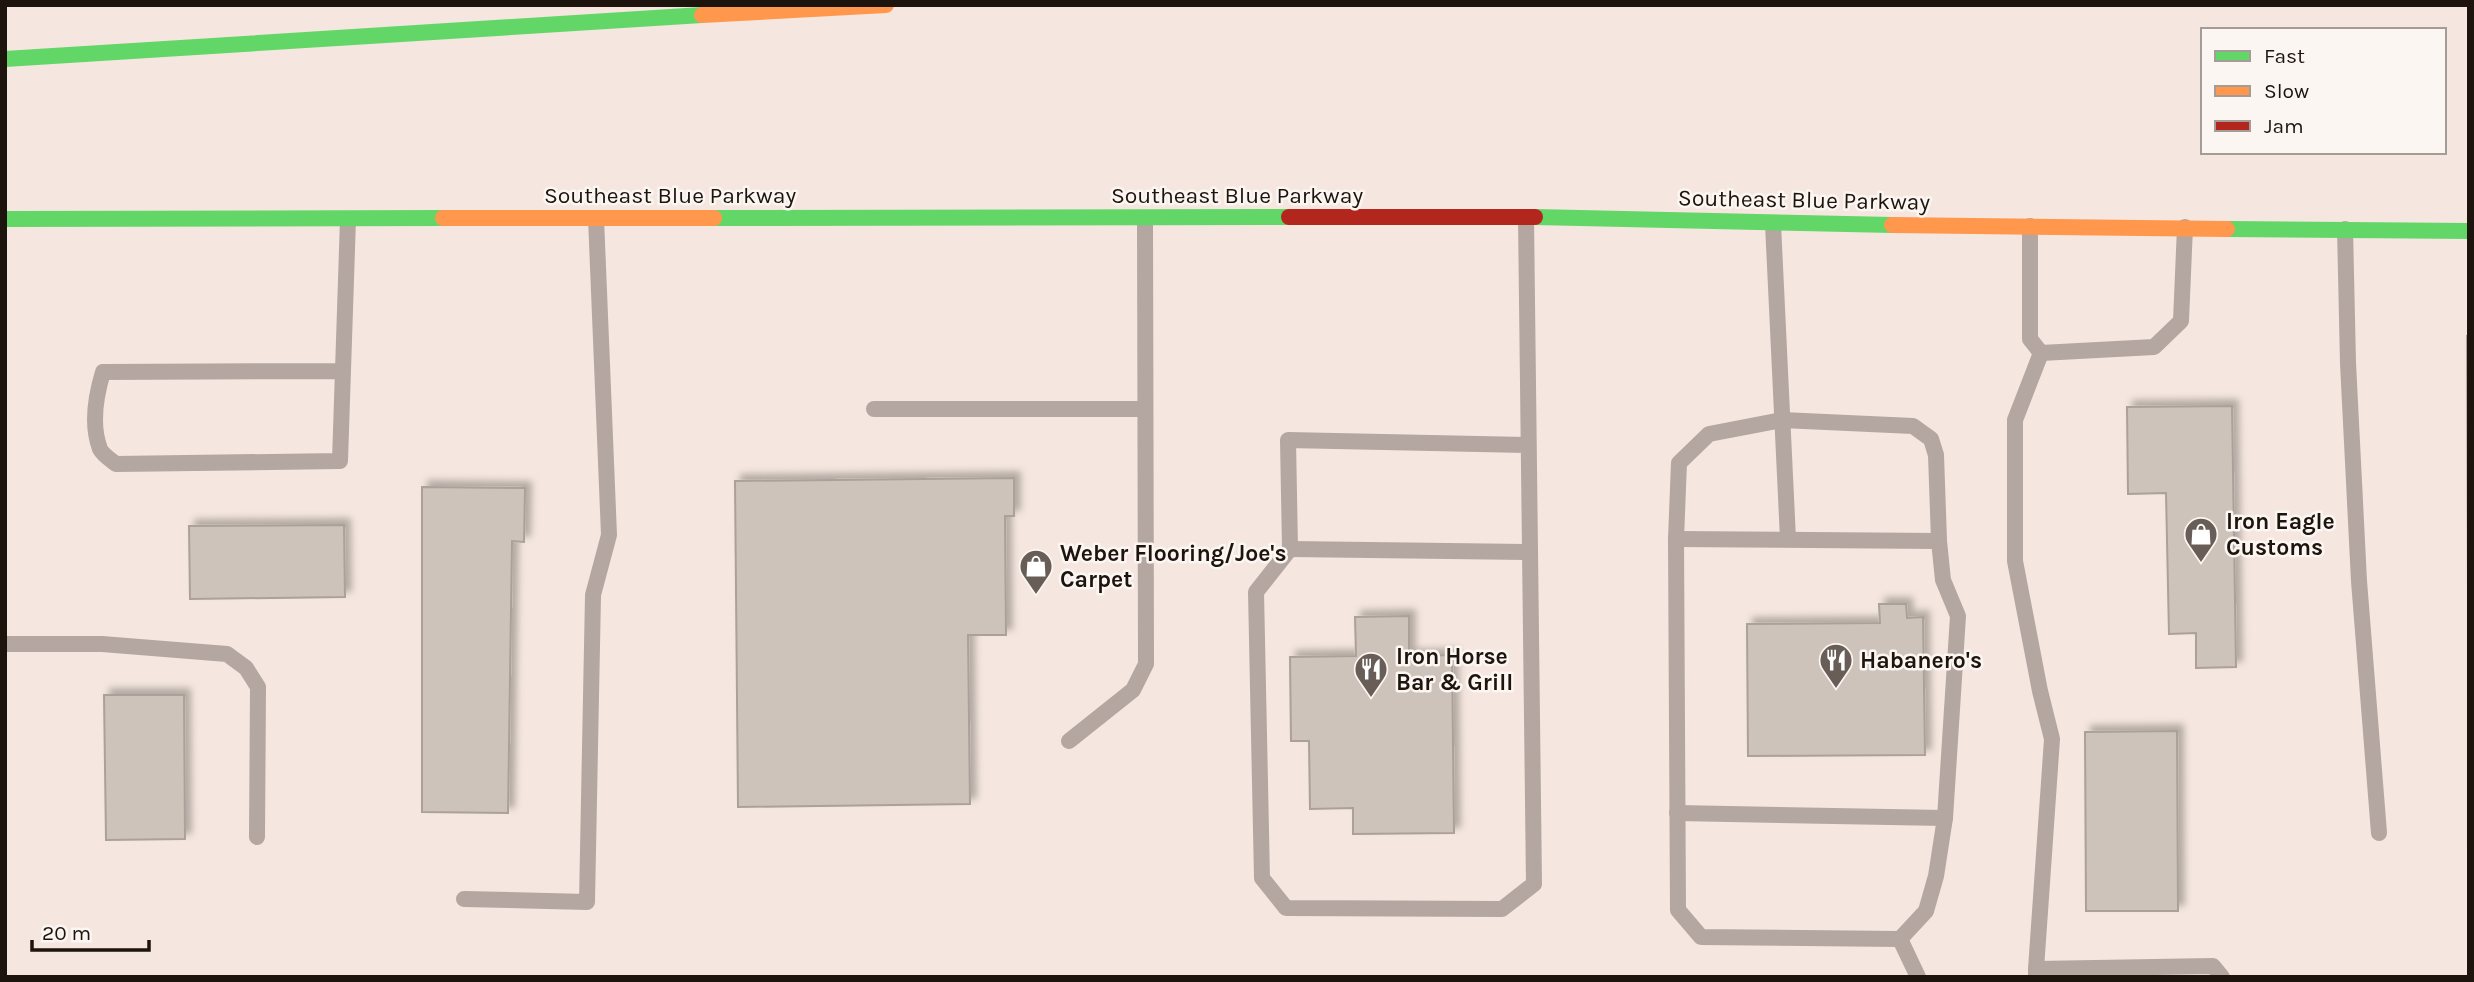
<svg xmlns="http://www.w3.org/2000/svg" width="2474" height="982" font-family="Karla,sans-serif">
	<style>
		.building { fill: #cdc3bb; stroke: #aba199; stroke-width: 2; filter: url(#shadow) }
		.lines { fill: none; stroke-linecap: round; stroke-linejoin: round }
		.lane { stroke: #b4a6a1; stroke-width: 16 }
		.fast { stroke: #63d668; stroke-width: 16 }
		.slow { stroke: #ff974d; stroke-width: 16 }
		.jam { stroke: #b3261e; stroke-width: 16 }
		.labels { text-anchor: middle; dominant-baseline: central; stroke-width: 5; stroke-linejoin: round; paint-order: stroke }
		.street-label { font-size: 23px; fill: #1e140e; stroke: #fcf6f3 }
		.poi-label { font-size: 23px; font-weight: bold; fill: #1e140e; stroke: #fcf6f3; text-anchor: start }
	</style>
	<defs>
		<filter id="shadow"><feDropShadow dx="6" dy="-6" stdDeviation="3.5" flood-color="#0004"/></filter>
	</defs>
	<rect width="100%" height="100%" fill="#f5e7df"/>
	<g class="building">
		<path d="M 2467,336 L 2469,336 L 2469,854 Z"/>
		<path d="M 2232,406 L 2236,667 L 2196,668 L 2196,633 L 2169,634 L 2166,493 L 2128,494 L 2127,407 Z"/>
		<path d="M 1014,478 L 1014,516 L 1005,516 L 1006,635 L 968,635 L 970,804 L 738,807 L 735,481 Z"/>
		<path d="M 422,487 L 525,488 L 524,542 L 512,541 L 508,813 L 422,812 Z"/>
		<path d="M 344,525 L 345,597 L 190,599 L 189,526 Z"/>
		<path d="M 1879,604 L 1906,604 L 1907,618 L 1923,617 L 1925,755 L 1748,756 L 1747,624 L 1880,623 Z"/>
		<path d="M 1409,616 L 1409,656 L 1452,655 L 1454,833 L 1353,834 L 1353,808 L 1310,809 L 1309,741 L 1291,741 L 1290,657 L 1356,656 L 1355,617 Z"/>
		<path d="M 104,695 L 184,695 L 185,839 L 106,840 Z"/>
		<path d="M 2177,731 L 2178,911 L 2086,911 L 2085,732 Z"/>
	</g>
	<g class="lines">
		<g class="lane">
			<path d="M 1526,217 L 1534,884 L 1502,909 L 1286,908 L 1262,878 L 1256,592 L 1290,549 L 1288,440 L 1527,445"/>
			<path d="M 1773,224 L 1788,539"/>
			<path d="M 2030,226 L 2030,339 L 2041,353 L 2154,347 L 2181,321 L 2185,227"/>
			<path d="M 2345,229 L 2348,363 L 2359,581 L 2379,833"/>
			<path d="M 343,371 L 103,372 C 96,395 91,425 100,449 C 103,455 111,460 116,464 L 340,461 L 348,219"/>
			<path d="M 874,409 L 1145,409"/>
			<path d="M 1782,420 L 1913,426 L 1931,439 L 1936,455 L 1939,541 L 1943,580 L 1958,616 L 1945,818 L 1936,876 L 1926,911 L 1900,939 L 1701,937 L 1678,910 L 1676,539 L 1679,463 L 1709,434 Z"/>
			<path d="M 1676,539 L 1939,541"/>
			<path d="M 1290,549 L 1529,552"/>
			<path d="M 5,644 L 102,644 L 227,654 L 246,668 L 258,687 L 257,837"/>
			<path d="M 1069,741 L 1133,690 L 1146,664 L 1145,218"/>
			<path d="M 1677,813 L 1945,818"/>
			<path d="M 464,899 L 587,902 L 593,595 L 609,535 L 596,218"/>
			<path d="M 1900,939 L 1918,977"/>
			<path d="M 2036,969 L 2052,739 L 2040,691 L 2015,561 L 2015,420 L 2041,353"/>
			<path d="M 2036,977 L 2036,969 L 2213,966 L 2222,977"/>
		</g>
		<g class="fast">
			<path d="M 5,59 L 702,15"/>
			<path d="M 1535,217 L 1892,225"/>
			<path d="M 714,218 L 1289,217"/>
			<path d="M 5,219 L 443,218"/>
			<path d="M 2227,229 L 2469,231"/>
		</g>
		<g class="slow">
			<path d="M 702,15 L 886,5"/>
			<path d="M 443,218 L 714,218"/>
			<path d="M 1892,225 L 2227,229"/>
		</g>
		<path class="jam" d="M 1289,217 L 1535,217"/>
	</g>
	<defs>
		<symbol id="shop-pin" viewBox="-11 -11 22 30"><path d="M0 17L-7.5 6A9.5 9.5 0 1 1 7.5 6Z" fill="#695e57" stroke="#fcf6f3"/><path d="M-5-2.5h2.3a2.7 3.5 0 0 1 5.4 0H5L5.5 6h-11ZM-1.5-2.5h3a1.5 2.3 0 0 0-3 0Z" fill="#fff"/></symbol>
		<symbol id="restaurant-pin" viewBox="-11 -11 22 30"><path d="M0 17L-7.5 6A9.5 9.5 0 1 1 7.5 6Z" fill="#695e57" stroke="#fcf6f3"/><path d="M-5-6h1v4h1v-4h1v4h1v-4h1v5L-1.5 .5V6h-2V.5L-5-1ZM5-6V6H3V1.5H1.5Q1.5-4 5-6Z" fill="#fff"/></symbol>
	</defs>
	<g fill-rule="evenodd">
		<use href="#shop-pin" x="2182" y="515" width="38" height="52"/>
		<use href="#shop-pin" x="1017" y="547" width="38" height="52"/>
		<use href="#restaurant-pin" x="1817" y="641" width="38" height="52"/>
		<use href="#restaurant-pin" x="1352" y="650" width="38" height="52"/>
	</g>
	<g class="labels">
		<g class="street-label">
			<text x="670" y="195">Southeast Blue Parkway</text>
			<text x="1237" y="195">Southeast Blue Parkway</text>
			<text transform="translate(1804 200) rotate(1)">Southeast Blue Parkway</text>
		</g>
		<g class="poi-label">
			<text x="2226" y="521">Iron Eagle<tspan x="2226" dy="26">Customs</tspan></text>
			<text x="1060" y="553">Weber Flooring/Joe's<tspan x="1060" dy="26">Carpet</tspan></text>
			<text x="1396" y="656">Iron Horse<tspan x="1396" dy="26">Bar &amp; Grill</tspan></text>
			<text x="1860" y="660">Habanero's</text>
		</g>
	</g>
	<rect width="2474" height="982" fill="none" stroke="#1e140e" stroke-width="14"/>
	<rect x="2201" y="28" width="245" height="126" fill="#fcf6f3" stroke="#a39c97" stroke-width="2"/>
	<rect x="2215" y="51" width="35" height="10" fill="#63d668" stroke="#a39c97" stroke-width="2"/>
	<text x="2264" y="63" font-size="21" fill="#1e140e">Fast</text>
	<rect x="2215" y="86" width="35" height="10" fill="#ff974d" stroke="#a39c97" stroke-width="2"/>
	<text x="2264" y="98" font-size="21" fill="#1e140e">Slow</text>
	<rect x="2215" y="121" width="35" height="10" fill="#b3261e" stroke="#a39c97" stroke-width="2"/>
	<text x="2264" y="133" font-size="21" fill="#1e140e">Jam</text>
	<path d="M32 940v10h117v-10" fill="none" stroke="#1e140e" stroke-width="3.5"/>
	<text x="42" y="940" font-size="21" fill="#1e140e" stroke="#fcf6f3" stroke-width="5" paint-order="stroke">20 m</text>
</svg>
